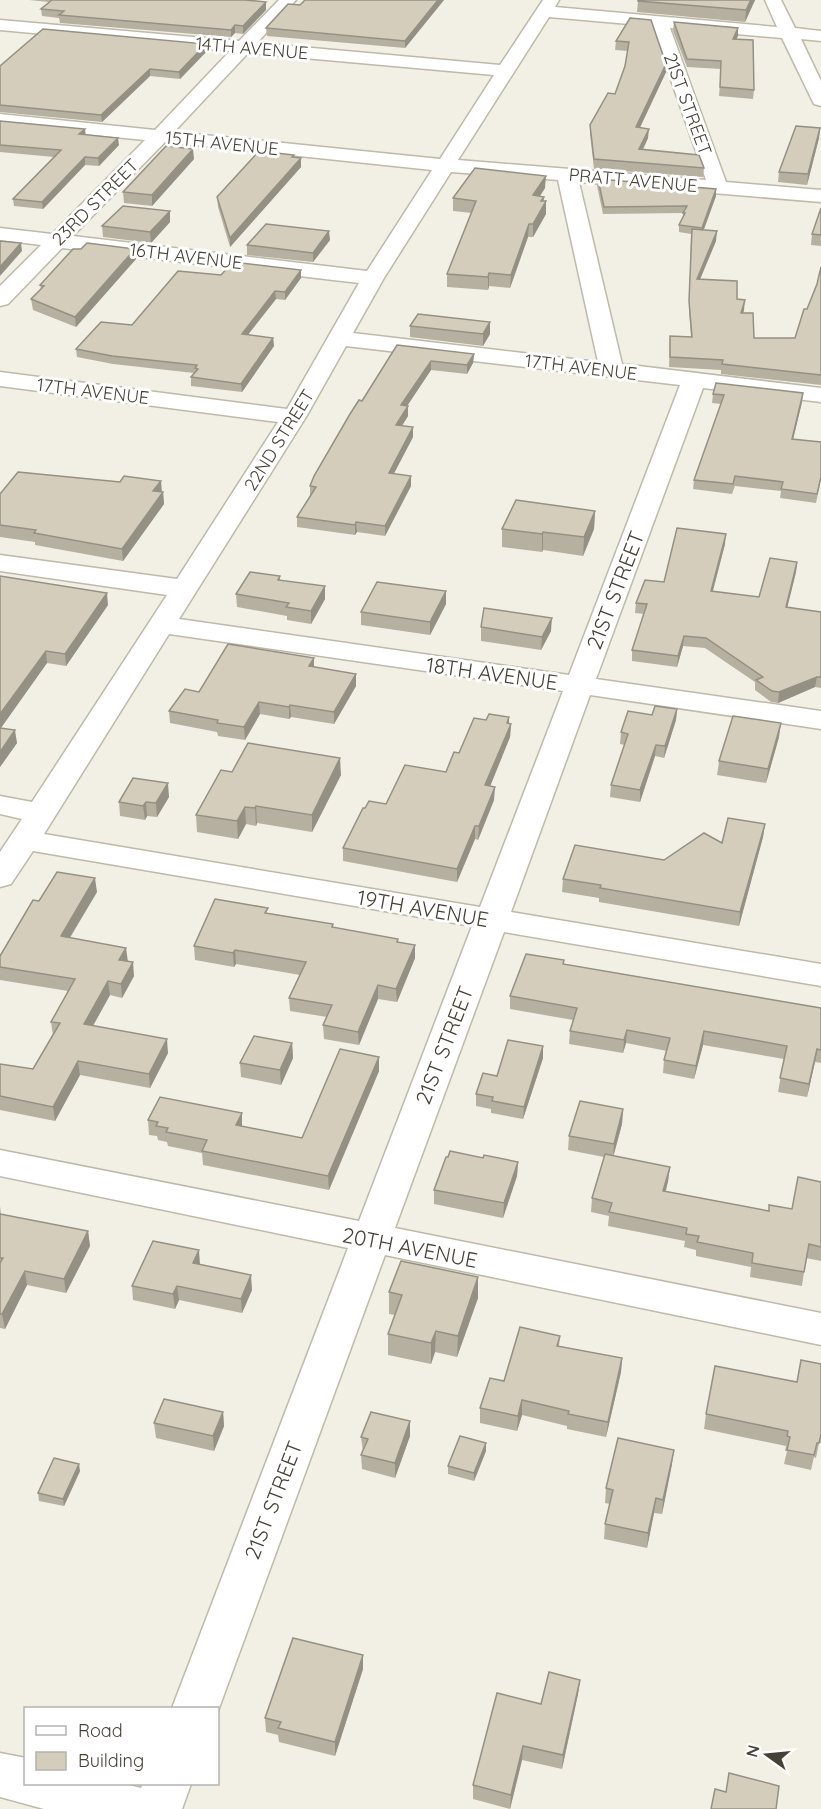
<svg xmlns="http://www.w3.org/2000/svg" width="821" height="1809" font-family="Quicksand,sans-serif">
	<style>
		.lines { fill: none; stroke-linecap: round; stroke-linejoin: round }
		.minor-casing { stroke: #beb9a8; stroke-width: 3 }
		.minor { fill: #fff; fill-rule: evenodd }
		.wall { fill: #b6b0a1 }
		.shaded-wall { fill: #949083 }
		.building { fill: #d4cdbb; stroke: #949083; stroke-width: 1.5 }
		.labels { text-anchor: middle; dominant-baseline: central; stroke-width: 6; stroke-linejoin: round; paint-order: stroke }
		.far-street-label { font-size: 18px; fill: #454135; stroke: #fff }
		.street-label { font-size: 21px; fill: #454135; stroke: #fff }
	</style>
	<rect width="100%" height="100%" fill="#f2f0e5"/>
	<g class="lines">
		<defs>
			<g id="minor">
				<path d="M 279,0 L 296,0 L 257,43 L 500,65 L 543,0 L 559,0 L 555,7 L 777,27 L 765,0 L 781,0 L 795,28 L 821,31 L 821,41 L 801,39 L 821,81 L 821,106 L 814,104 L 812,100 L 782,38 L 670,28 L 726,182 L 821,190 L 821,202 L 579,182 L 622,364 L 821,388 L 821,402 L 703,388 L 596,679 L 821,711 L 821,729 L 590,695 L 511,912 L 821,964 L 821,986 L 504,932 L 395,1228 L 821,1313 L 821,1345 L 385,1255 L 218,1711 L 218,1708 L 172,1708 L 348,1248 L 0,1176 L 0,1150 L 359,1221 L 472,926 L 33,851 L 11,884 L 0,887 L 0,852 L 22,819 L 0,814 L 0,796 L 32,802 L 167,595 L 0,571 L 0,555 L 177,579 L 278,422 L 0,386 L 0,372 L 287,409 L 359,283 L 62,248 L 8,304 L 0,306 L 0,286 L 41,245 L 0,240 L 0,228 L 52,234 L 145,140 L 0,126 L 0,114 L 155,130 L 230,51 L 0,30 L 0,20 L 239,41 ZM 549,17 L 652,26 L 706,180 L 458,160 ZM 248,53 L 494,75 L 440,159 L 174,132 ZM 165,142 L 432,170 L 367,271 L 73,236 ZM 451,172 L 558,180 L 598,362 L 353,333 L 384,278 ZM 346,346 L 680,385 L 569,675 L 179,619 L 306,417 ZM 169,634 L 563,691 L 480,907 L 44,834 Z"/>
				<path d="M 0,1753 L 26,1758 L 26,1784 L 125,1784 L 141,1788 L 143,1784 L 191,1784 L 182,1809 L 44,1809 L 0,1797 Z"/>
			</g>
		</defs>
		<use href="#minor" class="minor-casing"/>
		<use href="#minor" class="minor"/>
	</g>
	<g class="wall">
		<path d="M 29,0 L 253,0 L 252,1 L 266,2 L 266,10 L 243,34 L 235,33 L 231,37 L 60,23 L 59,18 L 42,16 L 41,9 L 49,2 Z"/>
		<path d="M 444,0 L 405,48 L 267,36 L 266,28 L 300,5 Z"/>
		<path d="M 755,0 L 745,22 L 637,12 L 638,1 Z"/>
		<path d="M 630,18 L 666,64 L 666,72 L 640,127 L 648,138 L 643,150 L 704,168 L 703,177 L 594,169 L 590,134 L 590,125 L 615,94 L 625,66 L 628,51 L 615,50 L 616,41 Z"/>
		<path d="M 674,22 L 738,36 L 736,39 L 754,90 L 753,99 L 719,96 L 721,69 L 687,67 L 673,31 Z"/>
		<path d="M 206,44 L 207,51 L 180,79 L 150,76 L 102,122 L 0,112 L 0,66 Z"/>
		<path d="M 0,121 L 86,135 L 119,145 L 99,166 L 85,165 L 43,209 L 14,206 L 13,199 L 54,157 L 0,152 Z"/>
		<path d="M 820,128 L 819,138 L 807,185 L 778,182 L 779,172 Z"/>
		<path d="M 294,157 L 301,158 L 301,167 L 230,247 L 218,207 L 217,197 Z"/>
		<path d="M 194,159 L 152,206 L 124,203 L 123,192 Z"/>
		<path d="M 598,179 L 716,196 L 703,230 L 716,241 L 700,279 L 737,299 L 744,310 L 743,313 L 754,338 L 795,338 L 817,284 L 821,267 L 821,385 L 721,374 L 721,370 L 669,367 L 670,336 L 691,337 L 689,311 L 691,234 L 679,232 L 679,225 L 683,219 L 683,213 L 603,214 L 597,186 Z"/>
		<path d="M 545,188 L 540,196 L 544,197 L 543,201 L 546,201 L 546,214 L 533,237 L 528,237 L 510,288 L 489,286 L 488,290 L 447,287 L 447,274 L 472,213 L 453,211 L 453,198 Z"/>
		<path d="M 821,208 L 821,246 L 811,245 L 812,234 Z"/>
		<path d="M 170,222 L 151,243 L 103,237 L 102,226 Z"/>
		<path d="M 330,240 L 313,262 L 247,255 L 247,245 Z"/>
		<path d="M 135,249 L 136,259 L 76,327 L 33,310 L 31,299 L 41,289 L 40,285 Z"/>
		<path d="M 221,275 L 301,278 L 285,300 L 276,299 L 248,335 L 273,338 L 274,346 L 242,392 L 191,386 L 191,377 L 194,373 L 113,364 L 77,357 L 76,349 L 132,325 Z"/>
		<path d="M 490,322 L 490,334 L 483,346 L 410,337 L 410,326 Z"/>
		<path d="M 397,345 L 474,354 L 473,363 L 467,374 L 431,370 L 407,406 L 408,416 L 402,426 L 413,427 L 413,437 L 394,473 L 411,486 L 385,536 L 357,532 L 355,535 L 297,527 L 297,517 L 310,496 L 310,486 L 362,401 Z"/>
		<path d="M 713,394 L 802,402 L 793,439 L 821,480 L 816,503 L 780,498 L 781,491 L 735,486 L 732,494 L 693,489 L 694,480 L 721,404 L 712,403 Z"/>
		<path d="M 163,492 L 164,504 L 123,561 L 35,545 L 35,542 L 0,537 L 0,494 Z"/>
		<path d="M 595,511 L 594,529 L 583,556 L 543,550 L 542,552 L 502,547 L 502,529 Z"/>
		<path d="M 725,544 L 713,591 L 759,597 L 797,562 L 796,572 L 787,607 L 821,612 L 821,688 L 815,687 L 778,703 L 771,702 L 755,690 L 755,682 L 705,648 L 683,646 L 677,667 L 632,661 L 632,650 L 644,614 L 635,613 L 636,603 L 664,582 Z"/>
		<path d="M 0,576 L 108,605 L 66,666 L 47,663 L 1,728 L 17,743 L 0,767 Z"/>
		<path d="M 280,576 L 280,580 L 325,599 L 311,624 L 287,620 L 287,616 L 237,607 L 236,594 Z"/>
		<path d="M 446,591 L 446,604 L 430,635 L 361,625 L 361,612 Z"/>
		<path d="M 481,627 L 551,631 L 541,650 L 481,641 Z"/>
		<path d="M 314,658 L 314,667 L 356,674 L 356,686 L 334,724 L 291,717 L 289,719 L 260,714 L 245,740 L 218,736 L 217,732 L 170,723 L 169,711 L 199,692 Z"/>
		<path d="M 677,709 L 676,720 L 664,758 L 655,756 L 640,802 L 610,797 L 611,785 L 625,745 L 620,744 L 621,732 L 652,715 Z"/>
		<path d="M 509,717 L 509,724 L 511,724 L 510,737 L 490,786 L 494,800 L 478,840 L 475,839 L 457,882 L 343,861 L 343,848 L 365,808 L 386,804 L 446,772 L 459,753 L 486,720 Z"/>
		<path d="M 779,737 L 766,783 L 717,775 L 719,761 Z"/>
		<path d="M 232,772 L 341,775 L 312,832 L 257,823 L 256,826 L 246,824 L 238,839 L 197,832 L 196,815 Z"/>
		<path d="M 169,797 L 157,817 L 147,816 L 145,820 L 120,816 L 119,802 Z"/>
		<path d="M 765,824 L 763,837 L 739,926 L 599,902 L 599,898 L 562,892 L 563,879 L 664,860 L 722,843 Z"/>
		<path d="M 97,892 L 70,938 L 128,961 L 134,976 L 122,998 L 110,995 L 93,1026 L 168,1053 L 150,1088 L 80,1075 L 55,1121 L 0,1110 L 0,1064 L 33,1069 L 53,1036 L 51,1022 L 68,991 L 0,980 L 0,956 L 39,901 Z"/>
		<path d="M 268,913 L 333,924 L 333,928 L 398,939 L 398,942 L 415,945 L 415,958 L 397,1002 L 378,999 L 359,1045 L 324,1039 L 323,1025 L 327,1017 L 290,1011 L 289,998 L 300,975 L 236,964 L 234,967 L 195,960 L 194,946 Z"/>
		<path d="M 564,964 L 821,1008 L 821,1063 L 815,1062 L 807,1097 L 778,1092 L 784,1059 L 703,1045 L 694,1079 L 663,1073 L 664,1060 L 667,1051 L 626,1043 L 623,1053 L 569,1044 L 570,1031 L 573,1020 L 510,1009 L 510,996 Z"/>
		<path d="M 292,1043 L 293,1058 L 281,1085 L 241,1077 L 240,1063 Z"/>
		<path d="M 543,1046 L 543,1058 L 523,1119 L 491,1113 L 491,1109 L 476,1106 L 476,1094 L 497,1076 Z"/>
		<path d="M 379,1057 L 379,1071 L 329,1190 L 203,1165 L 202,1153 L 168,1146 L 167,1142 L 158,1140 L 157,1136 L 149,1135 L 148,1120 L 242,1127 L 302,1138 Z"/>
		<path d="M 623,1109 L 622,1124 L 613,1156 L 670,1167 L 668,1181 L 666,1191 L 769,1211 L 792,1209 L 821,1182 L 821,1261 L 806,1258 L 802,1286 L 750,1277 L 751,1267 L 696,1256 L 696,1250 L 684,1247 L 685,1241 L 608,1226 L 609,1216 L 591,1212 L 592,1198 L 604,1157 L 568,1150 L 569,1136 Z"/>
		<path d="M 448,1157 L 483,1158 L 518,1162 L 517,1176 L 503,1218 L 434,1204 L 434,1190 Z"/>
		<path d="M 0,1206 L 1,1214 L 88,1231 L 90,1246 L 66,1293 L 27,1285 L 5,1329 L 0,1328 Z"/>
		<path d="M 200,1265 L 252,1290 L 242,1313 L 179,1300 L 175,1309 L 133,1300 L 132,1286 Z"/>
		<path d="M 389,1292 L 478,1298 L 457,1357 L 435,1352 L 431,1364 L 388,1355 L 388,1334 L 395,1315 L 389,1314 Z"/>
		<path d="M 560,1336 L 559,1346 L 622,1358 L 621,1372 L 606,1437 L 567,1429 L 567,1426 L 522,1415 L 517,1431 L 480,1423 L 480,1408 L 504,1381 Z"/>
		<path d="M 821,1364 L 821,1443 L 819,1443 L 816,1458 L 814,1457 L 811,1470 L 784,1464 L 787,1451 L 785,1451 L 786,1446 L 704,1429 L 706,1414 L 797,1382 Z"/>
		<path d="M 223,1412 L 224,1426 L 214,1451 L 156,1438 L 154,1423 Z"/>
		<path d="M 410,1436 L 395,1478 L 362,1469 L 361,1455 L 363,1452 L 361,1437 Z"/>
		<path d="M 486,1451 L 474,1481 L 448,1474 L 448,1466 Z"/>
		<path d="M 672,1464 L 662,1514 L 654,1513 L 647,1548 L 604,1539 L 605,1524 L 610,1504 L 605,1503 L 606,1488 Z"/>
		<path d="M 80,1471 L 64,1506 L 39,1501 L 38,1493 Z"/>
		<path d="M 363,1655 L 363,1669 L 335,1756 L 279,1742 L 278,1735 L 266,1732 L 265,1718 Z"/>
		<path d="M 580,1680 L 578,1694 L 562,1769 L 522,1760 L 510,1809 L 473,1799 L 473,1785 L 541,1704 Z"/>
	</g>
	<g class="shaded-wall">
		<path d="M 438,0 L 444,0 L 405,48 L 405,41 Z"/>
		<path d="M 751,0 L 755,0 L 745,22 L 746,10 Z"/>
		<path d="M 266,2 L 266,10 L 243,34 L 243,26 Z"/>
		<path d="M 235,25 L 235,33 L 231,37 L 231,30 Z"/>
		<path d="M 738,28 L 738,36 L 732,47 L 733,39 Z"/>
		<path d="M 206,44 L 207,51 L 180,79 L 179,72 Z"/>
		<path d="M 666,64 L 666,72 L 636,136 L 636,127 Z"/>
		<path d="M 150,69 L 150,76 L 102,122 L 101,115 Z"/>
		<path d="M 820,128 L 819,138 L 807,185 L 808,174 Z"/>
		<path d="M 85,129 L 86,137 L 79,134 Z"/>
		<path d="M 649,129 L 648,138 L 638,158 L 639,149 Z"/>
		<path d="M 118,138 L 119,145 L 99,166 L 98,158 Z"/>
		<path d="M 193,149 L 194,159 L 152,206 L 152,195 Z"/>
		<path d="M 85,157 L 85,165 L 43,209 L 42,202 Z"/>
		<path d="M 301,158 L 301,167 L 230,247 L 230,238 Z"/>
		<path d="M 546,176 L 545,188 L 532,208 L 533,195 Z"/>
		<path d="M 716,189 L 716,196 L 702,235 L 702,228 Z"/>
		<path d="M 544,197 L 543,206 L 546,201 L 546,214 L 533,237 L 533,224 Z"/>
		<path d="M 170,211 L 170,222 L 151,243 L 150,232 Z"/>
		<path d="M 529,224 L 528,237 L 510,288 L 511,275 Z"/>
		<path d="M 329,231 L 330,240 L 313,262 L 313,253 Z"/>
		<path d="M 717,231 L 716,241 L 696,289 L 697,279 Z"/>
		<path d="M 21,243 L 22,251 L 0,276 L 0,267 Z"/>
		<path d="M 135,249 L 136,259 L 76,327 L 75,317 Z"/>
		<path d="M 301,270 L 301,278 L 285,300 L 285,292 Z"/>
		<path d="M 489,273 L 489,286 L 488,290 L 488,277 Z"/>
		<path d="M 275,291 L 276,299 L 242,342 L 242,334 Z"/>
		<path d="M 745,300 L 744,310 L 740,323 L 741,313 Z"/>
		<path d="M 490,322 L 490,334 L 483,346 L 483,334 Z"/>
		<path d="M 273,338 L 274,346 L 242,392 L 241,384 Z"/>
		<path d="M 474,354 L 473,363 L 467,374 L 467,365 Z"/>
		<path d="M 431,361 L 431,370 L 401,415 L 401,405 Z"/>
		<path d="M 803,393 L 802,402 L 791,448 L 792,439 Z"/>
		<path d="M 408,406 L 408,416 L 396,435 L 396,425 Z"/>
		<path d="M 413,427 L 413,437 L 389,483 L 389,473 Z"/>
		<path d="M 411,476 L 411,486 L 385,536 L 385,526 Z"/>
		<path d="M 161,481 L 162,493 L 153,491 Z"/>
		<path d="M 163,492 L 164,504 L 123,561 L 122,549 Z"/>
		<path d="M 595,511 L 594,529 L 583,556 L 584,537 Z"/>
		<path d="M 356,522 L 357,532 L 355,535 L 355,525 Z"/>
		<path d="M 543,532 L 543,550 L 542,552 L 542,534 Z"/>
		<path d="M 726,534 L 725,544 L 710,601 L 711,591 Z"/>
		<path d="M 797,562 L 796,572 L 785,617 L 786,607 Z"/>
		<path d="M 325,586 L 325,599 L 311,624 L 311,611 Z"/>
		<path d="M 446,591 L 446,604 L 430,635 L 430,622 Z"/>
		<path d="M 107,593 L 108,605 L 66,666 L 65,654 Z"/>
		<path d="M 552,618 L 551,631 L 541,650 L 542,637 Z"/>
		<path d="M 684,636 L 683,646 L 677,667 L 678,656 Z"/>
		<path d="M 46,651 L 47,663 L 0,729 L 0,714 Z"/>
		<path d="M 314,658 L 314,670 L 309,666 Z"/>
		<path d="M 356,674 L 356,686 L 334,724 L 334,712 Z"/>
		<path d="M 817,677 L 815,687 L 778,703 L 779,692 Z"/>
		<path d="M 259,702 L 260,714 L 245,740 L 244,727 Z"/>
		<path d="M 290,705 L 291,717 L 289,719 L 289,707 Z"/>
		<path d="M 677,709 L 676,720 L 664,758 L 665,746 Z"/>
		<path d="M 509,717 L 509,729 L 511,724 L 510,737 L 485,799 L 485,785 Z"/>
		<path d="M 781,723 L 779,737 L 766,783 L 768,769 Z"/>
		<path d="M 15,730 L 17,743 L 0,767 L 0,752 Z"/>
		<path d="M 656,745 L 655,756 L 640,802 L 640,790 Z"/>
		<path d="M 340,758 L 341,775 L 312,832 L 312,815 Z"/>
		<path d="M 168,783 L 169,797 L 157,817 L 156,803 Z"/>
		<path d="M 495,787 L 494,800 L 478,840 L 479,826 Z"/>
		<path d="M 146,802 L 147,816 L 145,820 L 143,806 Z"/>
		<path d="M 256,806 L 257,823 L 256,826 L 255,808 Z"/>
		<path d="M 245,807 L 246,824 L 238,839 L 237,821 Z"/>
		<path d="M 765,824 L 763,837 L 739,926 L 740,912 Z"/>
		<path d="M 475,826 L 475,839 L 457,882 L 457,869 Z"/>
		<path d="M 95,878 L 97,892 L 62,950 L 61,936 Z"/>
		<path d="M 415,945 L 415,958 L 397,1002 L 396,989 Z"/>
		<path d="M 126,948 L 128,962 L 119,960 Z"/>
		<path d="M 235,950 L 236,964 L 234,967 L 233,953 Z"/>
		<path d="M 133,962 L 134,976 L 122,998 L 121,984 Z"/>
		<path d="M 108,981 L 110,995 L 86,1038 L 84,1024 Z"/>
		<path d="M 378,985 L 378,999 L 359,1045 L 358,1032 Z"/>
		<path d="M 627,1030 L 626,1043 L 623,1053 L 624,1040 Z"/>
		<path d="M 704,1031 L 703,1045 L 694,1079 L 696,1066 Z"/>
		<path d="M 167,1039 L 168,1053 L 150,1088 L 149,1074 Z"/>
		<path d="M 292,1043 L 293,1058 L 281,1085 L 280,1070 Z"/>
		<path d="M 543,1046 L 543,1058 L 523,1119 L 524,1107 Z"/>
		<path d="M 817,1049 L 815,1062 L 807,1097 L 809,1084 Z"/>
		<path d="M 379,1057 L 379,1071 L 329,1190 L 328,1176 Z"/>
		<path d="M 78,1061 L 80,1075 L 55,1121 L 53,1107 Z"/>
		<path d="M 623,1109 L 622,1124 L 613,1158 L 614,1144 Z"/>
		<path d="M 242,1113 L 242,1128 L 236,1125 Z"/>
		<path d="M 518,1162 L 517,1176 L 503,1218 L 504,1203 Z"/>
		<path d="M 670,1167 L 668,1181 L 662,1204 L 663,1191 Z"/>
		<path d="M 88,1231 L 90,1246 L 66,1293 L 64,1279 Z"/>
		<path d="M 199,1250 L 200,1265 L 193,1263 Z"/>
		<path d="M 25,1271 L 27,1285 L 5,1329 L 2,1314 Z"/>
		<path d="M 251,1275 L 252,1290 L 242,1313 L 241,1299 Z"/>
		<path d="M 478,1277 L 478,1298 L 457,1357 L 458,1336 Z"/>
		<path d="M 177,1286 L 179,1300 L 175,1309 L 173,1294 Z"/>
		<path d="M 436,1331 L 435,1352 L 431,1364 L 431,1343 Z"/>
		<path d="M 622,1358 L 621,1372 L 606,1437 L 608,1422 Z"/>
		<path d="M 522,1400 L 522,1415 L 517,1431 L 518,1416 Z"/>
		<path d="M 223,1412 L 224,1426 L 214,1451 L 213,1436 Z"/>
		<path d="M 410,1421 L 410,1436 L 395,1478 L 395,1463 Z"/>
		<path d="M 486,1443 L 486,1451 L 474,1481 L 474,1473 Z"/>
		<path d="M 674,1450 L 672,1464 L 662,1514 L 663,1500 Z"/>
		<path d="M 79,1464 L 80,1471 L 64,1506 L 63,1499 Z"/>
		<path d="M 656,1498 L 654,1513 L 647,1548 L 648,1533 Z"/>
		<path d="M 363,1655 L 363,1669 L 335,1756 L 335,1742 Z"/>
		<path d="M 580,1680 L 578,1694 L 562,1769 L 563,1755 Z"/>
		<path d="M 523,1746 L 522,1760 L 510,1809 L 511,1795 Z"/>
	</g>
	<g class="building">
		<path d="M 52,0 L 245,0 L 266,2 L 243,26 L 235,25 L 231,30 L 59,15 L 64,11 L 41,9 Z"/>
		<path d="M 305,0 L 438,0 L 405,41 L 266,28 L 288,4 L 300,5 Z"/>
		<path d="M 638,0 L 751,0 L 746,10 L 638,1 Z"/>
		<path d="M 630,18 L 651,20 L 666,64 L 636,127 L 649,129 L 639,149 L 699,155 L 704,168 L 594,159 L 590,125 L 608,93 L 615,94 L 625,66 L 629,42 L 616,41 Z"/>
		<path d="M 674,22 L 738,28 L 733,39 L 753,40 L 754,90 L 720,87 L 721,61 L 687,59 Z"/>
		<path d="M 43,29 L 206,44 L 179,72 L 150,69 L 101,115 L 0,105 L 0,66 Z"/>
		<path d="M 0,121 L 85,129 L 79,134 L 118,138 L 98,158 L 85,157 L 42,202 L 13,199 L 61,150 L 0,145 Z"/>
		<path d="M 796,126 L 820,128 L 808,174 L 779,172 Z"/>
		<path d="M 166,146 L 193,149 L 152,195 L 123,192 Z"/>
		<path d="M 259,151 L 294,155 L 292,157 L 301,158 L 230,238 L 217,197 Z"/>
		<path d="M 475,168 L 546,176 L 533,195 L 544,197 L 541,201 L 546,201 L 533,224 L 529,224 L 511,275 L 489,273 L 488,277 L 447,274 L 476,201 L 453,198 Z"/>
		<path d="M 598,179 L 716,189 L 702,228 L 679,225 L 685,213 L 683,213 L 687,206 L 604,207 Z"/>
		<path d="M 123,206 L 170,211 L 150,232 L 102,226 Z"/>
		<path d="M 821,208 L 821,235 L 812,234 Z"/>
		<path d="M 266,224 L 329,231 L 313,253 L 247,245 Z"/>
		<path d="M 692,229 L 717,231 L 697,279 L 737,281 L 737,299 L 745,300 L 741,313 L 753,313 L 754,338 L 795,338 L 804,309 L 807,309 L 817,284 L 821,267 L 821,375 L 722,364 L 723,360 L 670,357 L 670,336 L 692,337 L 689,301 Z"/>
		<path d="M 0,241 L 21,243 L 0,267 Z"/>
		<path d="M 87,243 L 135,249 L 75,317 L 31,299 L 44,286 L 40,285 L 73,249 L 81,249 Z"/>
		<path d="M 233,262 L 301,270 L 285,292 L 275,291 L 242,334 L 273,338 L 241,384 L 191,377 L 198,369 L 195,368 L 197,365 L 112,356 L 76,349 L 101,322 L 132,325 L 178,271 L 221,275 Z"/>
		<path d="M 418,314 L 490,322 L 483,334 L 410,326 Z"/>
		<path d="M 397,345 L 474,354 L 467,365 L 431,361 L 401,405 L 408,406 L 396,425 L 413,427 L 389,473 L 411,476 L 385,526 L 356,522 L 355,525 L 297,517 L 316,487 L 310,486 L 314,476 L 350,414 L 359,400 L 362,401 Z"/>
		<path d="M 716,383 L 803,393 L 792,439 L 821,442 L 821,477 L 817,494 L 781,489 L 783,482 L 735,476 L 733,484 L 694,480 L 724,395 L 713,394 Z"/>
		<path d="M 18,472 L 120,482 L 124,476 L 161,481 L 153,491 L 163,492 L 122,549 L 34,533 L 36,530 L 0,525 L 0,494 Z"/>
		<path d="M 516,500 L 595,511 L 584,537 L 543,532 L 542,534 L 502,529 Z"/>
		<path d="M 677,528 L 726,534 L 711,591 L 759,597 L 770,558 L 797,562 L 786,607 L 821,612 L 821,677 L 817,677 L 779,692 L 772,691 L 756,680 L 763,677 L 706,638 L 684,636 L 678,656 L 632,650 L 647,604 L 636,603 L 645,580 L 664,582 Z"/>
		<path d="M 250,572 L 280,576 L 278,580 L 325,586 L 311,611 L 286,607 L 289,603 L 236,594 Z"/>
		<path d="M 0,576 L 107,593 L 65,654 L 46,651 L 0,714 Z"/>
		<path d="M 377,582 L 446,591 L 430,622 L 361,612 Z"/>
		<path d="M 484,608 L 552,618 L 542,637 L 481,627 Z"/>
		<path d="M 228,644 L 314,658 L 309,666 L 356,674 L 334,712 L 290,705 L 289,707 L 259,702 L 244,727 L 217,723 L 218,720 L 169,711 L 185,689 L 199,692 Z"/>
		<path d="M 655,706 L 677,709 L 665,746 L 656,745 L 640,790 L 611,785 L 628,734 L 621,732 L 628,711 L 652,715 Z"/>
		<path d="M 489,714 L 509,717 L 507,723 L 511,724 L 485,785 L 495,787 L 479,826 L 475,826 L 457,869 L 343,848 L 363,808 L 365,808 L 369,801 L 386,804 L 405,765 L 446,772 L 454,752 L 459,753 L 474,718 L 486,720 Z"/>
		<path d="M 733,716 L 781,723 L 768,769 L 719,761 Z"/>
		<path d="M 0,728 L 15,730 L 0,752 Z"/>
		<path d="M 248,743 L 340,758 L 312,815 L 256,806 L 255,808 L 245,807 L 237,821 L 196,815 L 221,770 L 232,772 Z"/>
		<path d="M 133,778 L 168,783 L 156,803 L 146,802 L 143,806 L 119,802 Z"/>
		<path d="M 728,818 L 765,824 L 740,912 L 600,888 L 601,885 L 563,879 L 575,845 L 664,860 L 704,833 L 722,843 Z"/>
		<path d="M 57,872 L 95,878 L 61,936 L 126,948 L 119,960 L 133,962 L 121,984 L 108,981 L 84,1024 L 167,1039 L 149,1074 L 78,1061 L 53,1107 L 0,1096 L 0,1064 L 33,1069 L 60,1023 L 51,1022 L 75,979 L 0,967 L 0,956 L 33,900 L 39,901 Z"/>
		<path d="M 215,899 L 268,908 L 265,913 L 333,924 L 332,927 L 398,939 L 397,942 L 415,945 L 396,989 L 378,985 L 358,1032 L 323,1025 L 332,1005 L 289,998 L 306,962 L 235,950 L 233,953 L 194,946 Z"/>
		<path d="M 526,954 L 564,960 L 563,964 L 821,1008 L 821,1050 L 817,1049 L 809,1084 L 780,1078 L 787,1046 L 704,1031 L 696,1066 L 664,1060 L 670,1038 L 627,1030 L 624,1040 L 570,1031 L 577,1008 L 510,996 Z"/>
		<path d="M 254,1036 L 292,1043 L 280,1070 L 240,1063 Z"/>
		<path d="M 508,1040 L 543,1046 L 524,1107 L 492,1101 L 493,1097 L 476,1094 L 483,1073 L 497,1076 Z"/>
		<path d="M 340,1049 L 379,1057 L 328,1176 L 202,1151 L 207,1140 L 166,1132 L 168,1128 L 156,1126 L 158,1122 L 148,1120 L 160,1097 L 242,1113 L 236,1125 L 302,1138 Z"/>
		<path d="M 580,1101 L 623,1109 L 614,1144 L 569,1136 Z"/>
		<path d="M 450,1151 L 483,1158 L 484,1155 L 518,1162 L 504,1203 L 434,1190 L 446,1157 L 448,1157 Z"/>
		<path d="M 605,1154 L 670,1167 L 663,1191 L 769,1211 L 769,1205 L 792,1209 L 798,1177 L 821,1182 L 821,1247 L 809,1244 L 804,1272 L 752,1263 L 753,1253 L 697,1242 L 699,1236 L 686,1234 L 687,1228 L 609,1212 L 612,1203 L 592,1198 Z"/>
		<path d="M 0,1214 L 88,1231 L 64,1279 L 25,1271 L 2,1314 L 0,1314 L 0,1263 L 3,1258 L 0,1258 Z"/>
		<path d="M 153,1241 L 199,1250 L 193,1263 L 251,1275 L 241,1299 L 177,1286 L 173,1294 L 132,1286 Z"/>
		<path d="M 401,1261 L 478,1277 L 458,1336 L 436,1331 L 431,1343 L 388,1334 L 402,1295 L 389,1292 Z"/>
		<path d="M 520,1327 L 560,1336 L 557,1346 L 622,1358 L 608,1422 L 568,1414 L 569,1411 L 522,1400 L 518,1416 L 480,1408 L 490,1378 L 504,1381 Z"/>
		<path d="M 801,1360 L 821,1364 L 821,1434 L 819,1443 L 817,1443 L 814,1455 L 787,1450 L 790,1437 L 787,1436 L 788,1431 L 706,1414 L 715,1366 L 797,1382 Z"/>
		<path d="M 164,1399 L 223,1412 L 213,1436 L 154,1423 Z"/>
		<path d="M 371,1412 L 410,1421 L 395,1463 L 361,1455 L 368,1439 L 361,1437 Z"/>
		<path d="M 460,1436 L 486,1443 L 474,1473 L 448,1466 Z"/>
		<path d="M 618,1438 L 674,1450 L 663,1500 L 656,1498 L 648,1533 L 605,1524 L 613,1490 L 606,1488 Z"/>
		<path d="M 54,1458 L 79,1464 L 63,1499 L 38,1493 Z"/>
		<path d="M 293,1638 L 363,1655 L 335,1742 L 278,1728 L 281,1722 L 265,1718 Z"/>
		<path d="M 549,1672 L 580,1680 L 563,1755 L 523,1746 L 511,1795 L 473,1785 L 497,1693 L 541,1704 Z"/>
		<path d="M 729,1773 L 779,1786 L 776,1809 L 711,1809 L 715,1789 L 726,1792 Z"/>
	</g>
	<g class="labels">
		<g class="far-street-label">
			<text transform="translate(252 48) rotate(5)">14TH AVENUE</text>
			<text transform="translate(688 104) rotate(70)">21ST STREET</text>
			<text transform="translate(222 143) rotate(6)">15TH AVENUE</text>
			<text transform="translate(633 180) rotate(5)">PRATT AVENUE</text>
			<text transform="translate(95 202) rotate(-45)">23RD STREET</text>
			<text transform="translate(186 256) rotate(7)">16TH AVENUE</text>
			<text transform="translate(581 367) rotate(7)">17TH AVENUE</text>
			<text transform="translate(93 391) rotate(7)">17TH AVENUE</text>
			<text transform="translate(279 440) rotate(-58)">22ND STREET</text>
		</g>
		<g class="street-label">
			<text transform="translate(615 590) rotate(-69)">21ST STREET</text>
			<text transform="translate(492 673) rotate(8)">18TH AVENUE</text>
			<text transform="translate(423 908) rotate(10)">19TH AVENUE</text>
			<text transform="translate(444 1045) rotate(-69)">21ST STREET</text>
			<text transform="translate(410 1247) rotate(11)">20TH AVENUE</text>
			<text transform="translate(273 1500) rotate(-69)">21ST STREET</text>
		</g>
	</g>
	<rect x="24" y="1707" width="195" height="78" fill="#ffffff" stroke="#b5b3ae" stroke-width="1.5"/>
	<rect x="36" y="1726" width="30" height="9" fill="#ffffff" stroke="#b5b3ae" stroke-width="1.5"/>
	<text x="78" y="1737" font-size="18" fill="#454135">Road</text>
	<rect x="36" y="1752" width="30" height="18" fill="#d4cdbb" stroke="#b5b3ae" stroke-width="1.5"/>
	<text x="78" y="1767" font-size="18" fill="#454135">Building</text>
	<g transform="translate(767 1755) rotate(285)" stroke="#ffffff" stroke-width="4.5" paint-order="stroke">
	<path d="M0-4.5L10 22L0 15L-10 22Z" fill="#454135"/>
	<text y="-9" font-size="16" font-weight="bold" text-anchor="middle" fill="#454135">N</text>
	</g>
</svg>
